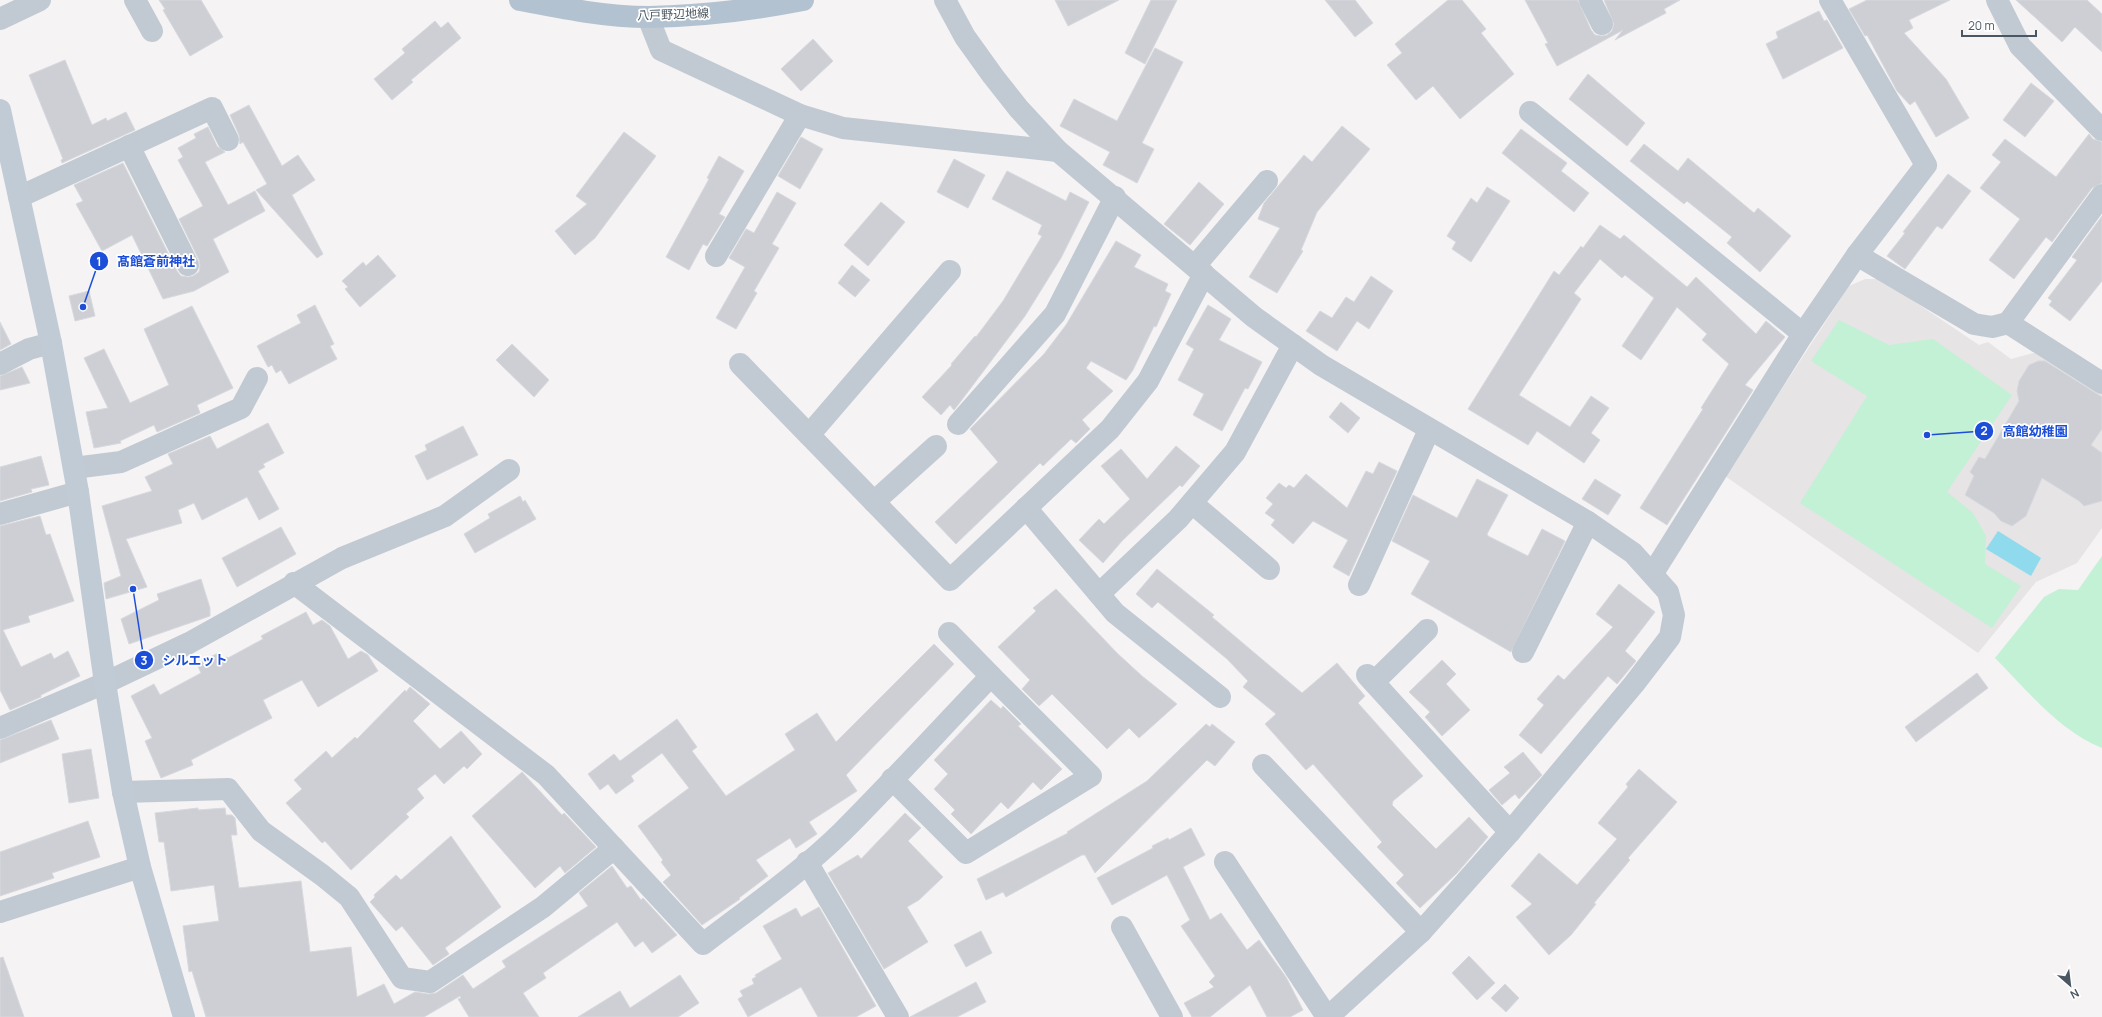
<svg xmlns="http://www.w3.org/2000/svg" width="2102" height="1017" font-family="Manrope,'Noto Sans JP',sans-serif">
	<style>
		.education { fill: #e6e4e5 }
		.green { fill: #c3f1d5 }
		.water { fill: #90daee }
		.building { fill: #cdcfd5; stroke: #d7d9de }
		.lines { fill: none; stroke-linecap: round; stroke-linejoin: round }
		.street { stroke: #c1cad2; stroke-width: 22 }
		.secondary { stroke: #c1cbd6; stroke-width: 22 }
		.primary { stroke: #b3c2d1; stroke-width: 22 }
		.labels { text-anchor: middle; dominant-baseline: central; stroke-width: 3.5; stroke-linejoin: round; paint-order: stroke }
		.street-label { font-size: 12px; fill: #4a5661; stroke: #fff }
		.leader { fill: none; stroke: #1d4ed8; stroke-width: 1.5 }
		.callout-dot { fill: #1d4ed8; stroke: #fff; stroke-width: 1.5 }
		.mark-label { font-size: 12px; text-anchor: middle; font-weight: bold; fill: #fff }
		.callout-label { font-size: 13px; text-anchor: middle; font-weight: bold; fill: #1d4ed8; stroke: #fff; stroke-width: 3.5; stroke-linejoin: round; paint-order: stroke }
	</style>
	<rect width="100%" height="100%" fill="#f5f3f3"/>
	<path class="education" d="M 1865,279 L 1881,279 L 1979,345 L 1988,342 L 2011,359 L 2037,352 L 2102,393 L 2102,528 L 2077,563 L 2036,582 L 1978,653 L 1725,476 L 1849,286 Z"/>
	<g class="green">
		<path d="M 1839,320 L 1889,345 L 1933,339 L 2012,395 L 1947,492 L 1973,513 L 1986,536 L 1985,564 L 2021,586 L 1992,628 L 1800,503 L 1867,396 L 1811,361 Z"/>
		<path d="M 2102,556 L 2102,748 C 2058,730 2028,691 1995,658 L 2044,597 L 2059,589 L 2078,590 Z"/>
	</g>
	<path class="water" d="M 1998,531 L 2041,558 L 2031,576 L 1986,549 Z"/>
	<g class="building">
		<path d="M 159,0 L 201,0 L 223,37 L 190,56 L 163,10 L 165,9 Z"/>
		<path d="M 1055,0 L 1119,0 L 1068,26 Z"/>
		<path d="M 1151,0 L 1177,0 L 1145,64 L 1125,53 Z"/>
		<path d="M 1325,0 L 1355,0 L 1373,23 L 1355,37 Z"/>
		<path d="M 1448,0 L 1462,0 L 1486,29 L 1481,33 L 1514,74 L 1460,119 L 1433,86 L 1416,100 L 1387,65 L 1402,53 L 1395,44 Z"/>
		<path d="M 1525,0 L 1578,0 L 1591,30 L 1595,35 L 1602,36 L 1607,35 L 1612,31 L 1614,24 L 1604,0 L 1680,0 L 1664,9 L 1666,13 L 1615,40 L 1623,30 L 1557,66 L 1545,44 L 1548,43 Z"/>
		<path d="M 1867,0 L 1950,0 L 1909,20 L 1913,28 L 1904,33 L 1946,79 L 1969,118 L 1936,137 L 1915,101 L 1910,105 L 1897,91 L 1867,35 L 1865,36 L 1849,9 Z"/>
		<path d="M 2016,0 L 2087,0 L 2102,14 L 2102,52 L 2075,27 L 2062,42 Z"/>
		<path d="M 1819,11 L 1824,21 L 1827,20 L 1843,48 L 1783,79 L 1766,44 L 1778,38 L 1776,32 Z"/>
		<path d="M 435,21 L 441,28 L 448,22 L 461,38 L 411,80 L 413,82 L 392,100 L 374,79 L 405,53 L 402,49 Z"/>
		<path d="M 813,39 L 833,61 L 801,91 L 781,69 Z"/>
		<path d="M 1155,48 L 1183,62 L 1142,143 L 1154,149 L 1137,183 L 1103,165 L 1110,152 L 1060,126 L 1074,99 L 1117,121 Z"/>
		<path d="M 65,60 L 92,125 L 106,118 L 107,121 L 126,112 L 135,130 L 62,163 L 61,160 L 63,159 L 29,75 Z"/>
		<path d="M 1588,74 L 1645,123 L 1627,146 L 1569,99 Z"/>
		<path d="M 2031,83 L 2054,101 L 2025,137 L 2003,120 Z"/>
		<path d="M 249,105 L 282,166 L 298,155 L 315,180 L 292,195 L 323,254 L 317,258 L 256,190 L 267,184 L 243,142 L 240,144 L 239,135 L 230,115 Z"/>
		<path d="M 1342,126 L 1370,149 L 1317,212 L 1301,250 L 1303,251 L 1277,293 L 1249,277 L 1280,228 L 1258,219 L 1264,203 L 1304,155 L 1312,162 Z"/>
		<path d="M 208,127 L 217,146 L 225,152 L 205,162 L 228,205 L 255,191 L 265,211 L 213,239 L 229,272 L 194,291 L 163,299 L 132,235 L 102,251 L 76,204 L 83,201 L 74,185 L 123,163 L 177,271 L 181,276 L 188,277 L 193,276 L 199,272 L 200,265 L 199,260 L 179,219 L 203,206 L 178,160 L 183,157 L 178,148 L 196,138 L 194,134 Z"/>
		<path d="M 1521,129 L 1567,163 L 1561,171 L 1589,193 L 1574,212 L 1502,153 Z"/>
		<path d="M 624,132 L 656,156 L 595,238 L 575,255 L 555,231 L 587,204 L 576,196 Z"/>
		<path d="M 2089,134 L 2093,139 L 2102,142 L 2102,183 L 2092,188 L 2052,242 L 2046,237 L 2014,279 L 1989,260 L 2020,219 L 1980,188 L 2001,162 L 1992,155 L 2005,139 L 2056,177 Z"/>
		<path d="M 801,137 L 823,149 L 800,189 L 778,176 Z"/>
		<path d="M 1644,144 L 1678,171 L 1688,158 L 1754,213 L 1758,208 L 1791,236 L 1760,272 L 1727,243 L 1732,237 L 1687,201 L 1684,204 L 1630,161 Z"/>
		<path d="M 719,156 L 744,171 L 719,214 L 725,217 L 707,246 L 703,244 L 689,270 L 666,257 L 709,179 L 707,178 Z"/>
		<path d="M 954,159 L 985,175 L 968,208 L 937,192 Z"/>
		<path d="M 1007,171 L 1066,201 L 1070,192 L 1089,202 L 1061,258 L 1025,316 L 958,405 L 954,410 L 950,405 L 941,415 L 922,397 L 952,365 L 951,364 L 975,336 L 976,337 L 1003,301 L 1042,236 L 1038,234 L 1042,225 L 992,199 Z"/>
		<path d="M 1948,174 L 1971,191 L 1942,229 L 1937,226 L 1905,269 L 1887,256 L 1905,233 L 1903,232 Z"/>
		<path d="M 1199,182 L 1224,204 L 1190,245 L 1164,224 Z"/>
		<path d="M 1487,187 L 1510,201 L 1471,262 L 1452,249 L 1456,242 L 1447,236 L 1471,198 L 1477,203 Z"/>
		<path d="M 777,192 L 796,203 L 772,244 L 779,248 L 754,291 L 757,293 L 736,329 L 716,318 L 745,267 L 729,258 L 746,229 L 754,233 Z"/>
		<path d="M 881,202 L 905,222 L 868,266 L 844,245 Z"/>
		<path d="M 2102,216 L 2102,281 L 2070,321 L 2049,305 L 2052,301 L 2048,298 L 2077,260 L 2072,257 Z"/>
		<path d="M 1600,225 L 1620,239 L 1624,235 L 1687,287 L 1696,277 L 1756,334 L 1766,321 L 1785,337 L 1745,385 L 1753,390 L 1667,525 L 1640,508 L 1703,409 L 1701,408 L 1729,364 L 1702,340 L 1707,334 L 1677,307 L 1641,360 L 1622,346 L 1654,298 L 1625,275 L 1622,278 L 1600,259 L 1574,293 L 1581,299 L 1519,395 L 1570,427 L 1591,396 L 1609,408 L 1591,433 L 1600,440 L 1584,463 L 1537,431 L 1528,445 L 1468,409 L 1554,271 L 1559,275 L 1581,246 L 1583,248 Z"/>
		<path d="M 1116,241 L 1141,255 L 1134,267 L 1168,284 L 1165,291 L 1171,294 L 1156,327 L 1154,326 L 1133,370 L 1126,380 L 1091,361 L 1086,368 L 1113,391 L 1082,420 L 1090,429 L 1076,443 L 1071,439 L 1043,466 L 1040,463 L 956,544 L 935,522 L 998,462 L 970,429 L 1044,354 L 1066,325 Z"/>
		<path d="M 378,255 L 396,276 L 360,307 L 345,289 L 348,287 L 342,281 L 363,262 L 366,266 Z"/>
		<path d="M 852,265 L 870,280 L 855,297 L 838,283 Z"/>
		<path d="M 1371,276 L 1393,291 L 1369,329 L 1357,321 L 1337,351 L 1306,331 L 1320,311 L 1332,318 L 1346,297 L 1354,302 Z"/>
		<path d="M 89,291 L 95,316 L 75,321 L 69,296 Z"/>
		<path d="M 315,305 L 334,344 L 330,346 L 337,359 L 289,384 L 281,370 L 276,373 L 272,365 L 268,367 L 257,346 L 301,323 L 297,315 Z"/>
		<path d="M 1208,305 L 1231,319 L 1219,340 L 1262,362 L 1248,389 L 1245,388 L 1222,431 L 1193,415 L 1204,394 L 1178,380 L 1194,349 L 1186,344 Z"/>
		<path d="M 192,306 L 233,388 L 197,405 L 200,413 L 157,432 L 154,425 L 120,441 L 121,443 L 94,448 L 86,412 L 108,408 L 84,358 L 104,349 L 130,403 L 169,385 L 144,329 Z"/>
		<path d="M 0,322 L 11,344 L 0,350 Z"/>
		<path d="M 512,344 L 549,380 L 534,397 L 496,360 Z"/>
		<path d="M 2038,361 L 2045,361 L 2102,397 L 2102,429 L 2091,445 L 2102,453 L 2102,501 L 2084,506 L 2079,501 L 2042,478 L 2026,516 L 2012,526 L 2001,521 L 1994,513 L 1965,495 L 1974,476 L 1970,472 L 1979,457 L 1985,459 L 2019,401 L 2017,391 L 2019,381 L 2029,365 Z"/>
		<path d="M 22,367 L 30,383 L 0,390 L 0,376 Z"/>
		<path d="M 1341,402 L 1360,418 L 1348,433 L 1329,417 Z"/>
		<path d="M 268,423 L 284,453 L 263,464 L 265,467 L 258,471 L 279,509 L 259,520 L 247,497 L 202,520 L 194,503 L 178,510 L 182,523 L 126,539 L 147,587 L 106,599 L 104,583 L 121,576 L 102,506 L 152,491 L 145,477 L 173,464 L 168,454 L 210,436 L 217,449 Z"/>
		<path d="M 463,426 L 478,455 L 427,480 L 415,456 L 427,450 L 425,445 Z"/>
		<path d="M 1176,446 L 1200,466 L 1182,487 L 1180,485 L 1122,541 L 1103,563 L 1079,540 L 1099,519 L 1104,524 L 1130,499 L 1101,466 L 1121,449 L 1147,479 Z"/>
		<path d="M 41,456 L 49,485 L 31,489 L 32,492 L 0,501 L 0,467 Z"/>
		<path d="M 1379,462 L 1397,471 L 1349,576 L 1333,567 L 1348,540 L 1313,521 L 1293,544 L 1271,525 L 1275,520 L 1265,513 L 1273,504 L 1266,498 L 1279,483 L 1286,488 L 1289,485 L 1294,488 L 1306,474 L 1347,508 L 1366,471 L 1373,474 Z"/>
		<path d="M 1477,479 L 1508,495 L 1487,534 L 1488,536 L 1528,556 L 1542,529 L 1565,541 L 1511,652 L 1411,594 L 1430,561 L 1392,541 L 1413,495 L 1457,518 Z"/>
		<path d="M 1595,479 L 1621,495 L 1608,515 L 1582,499 Z"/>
		<path d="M 520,496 L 523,502 L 525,500 L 536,519 L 475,553 L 464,534 L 490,518 L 488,514 Z"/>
		<path d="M 40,516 L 46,535 L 50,534 L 74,601 L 28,616 L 30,622 L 3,630 L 21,667 L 51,653 L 54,659 L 68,651 L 80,676 L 41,695 L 41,697 L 10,710 L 0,690 L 0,526 Z"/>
		<path d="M 281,527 L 296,554 L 237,587 L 222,558 Z"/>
		<path d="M 1157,569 L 1214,615 L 1212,617 L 1302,693 L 1337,663 L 1365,696 L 1358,703 L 1423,776 L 1393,801 L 1392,805 L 1436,849 L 1469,817 L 1488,837 L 1457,873 L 1420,908 L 1396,883 L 1404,875 L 1377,847 L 1382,842 L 1313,764 L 1306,770 L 1265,724 L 1276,714 L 1243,687 L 1248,681 L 1227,659 L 1158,602 L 1152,608 L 1136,594 Z"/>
		<path d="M 201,579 L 210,608 L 210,616 L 129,644 L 121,619 L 159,600 L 157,594 Z"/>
		<path d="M 1619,584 L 1655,612 L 1625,651 L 1636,661 L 1617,684 L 1608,676 L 1541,754 L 1519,735 L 1544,705 L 1537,699 L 1558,675 L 1564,680 L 1613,627 L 1596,614 Z"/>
		<path d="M 1056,589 L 1117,653 L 1142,676 L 1177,704 L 1139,738 L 1129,728 L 1107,749 L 1052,694 L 1039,706 L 1022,689 L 1030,680 L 998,647 L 1036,611 L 1033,608 Z"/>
		<path d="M 306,612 L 313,625 L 322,620 L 330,626 L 348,659 L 361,651 L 368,655 L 378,671 L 318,707 L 302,680 L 263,700 L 272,718 L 191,760 L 193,765 L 161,778 L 145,741 L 152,738 L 131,696 L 154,684 L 160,695 L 201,673 L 197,664 L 218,653 L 221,660 L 227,657 L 228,658 L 263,639 L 261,636 Z"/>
		<path d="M 934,644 L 954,664 L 846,775 L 857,791 L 809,822 L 817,834 L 796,848 L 790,838 L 756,860 L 768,876 L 739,898 L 740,899 L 702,925 L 663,882 L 671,875 L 661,862 L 663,860 L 638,826 L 689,788 L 662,753 L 631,776 L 634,781 L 616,794 L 608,784 L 600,790 L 588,774 L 614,754 L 620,761 L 677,719 L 697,747 L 692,751 L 726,796 L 795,750 L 785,734 L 817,713 L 836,742 Z"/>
		<path d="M 1442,660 L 1456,674 L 1446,684 L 1470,710 L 1442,736 L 1425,717 L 1430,712 L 1409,692 Z"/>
		<path d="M 1977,673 L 1988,688 L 1916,742 L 1905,727 Z"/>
		<path d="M 410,687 L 430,704 L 413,721 L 440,749 L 461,731 L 482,754 L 467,769 L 464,766 L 444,784 L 435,774 L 417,789 L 424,798 L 406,814 L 409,817 L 351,870 L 325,841 L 322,843 L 286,803 L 302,789 L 294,780 L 326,751 L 332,758 L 355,737 L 357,739 L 405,690 L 406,692 Z"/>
		<path d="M 991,700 L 1001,709 L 1003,706 L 1021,724 L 1018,726 L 1062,769 L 1041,790 L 1033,782 L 1008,809 L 1001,802 L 971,834 L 951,814 L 955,810 L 934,789 L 948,774 L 934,760 Z"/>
		<path d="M 51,720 L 59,739 L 0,763 L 0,740 Z"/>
		<path d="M 1206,724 L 1210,727 L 1212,724 L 1235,742 L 1215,766 L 1207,760 L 1095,873 L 1085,855 L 1082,855 L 1006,897 L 1003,892 L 986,900 L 977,879 L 1068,833 L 1067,832 L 1147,781 Z"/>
		<path d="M 91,749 L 99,798 L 69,803 L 62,754 Z"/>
		<path d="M 1523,752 L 1542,775 L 1519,799 L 1515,794 L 1502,805 L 1489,790 L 1510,773 L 1504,767 Z"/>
		<path d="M 1639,769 L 1677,802 L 1628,858 L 1630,860 L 1594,903 L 1596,904 L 1571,935 L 1549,955 L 1516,917 L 1532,904 L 1511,886 L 1539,853 L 1577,885 L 1617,839 L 1598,823 L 1628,787 L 1626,784 Z"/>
		<path d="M 522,772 L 562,815 L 564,813 L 596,847 L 565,873 L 560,866 L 535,888 L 472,816 Z"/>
		<path d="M 198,808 L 198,810 L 225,808 L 226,815 L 232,815 L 235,818 L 237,835 L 231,835 L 239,888 L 301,881 L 310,952 L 351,947 L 357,997 L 384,984 L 394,1004 L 415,992 L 428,994 L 436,993 L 463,975 L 473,989 L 506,967 L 502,961 L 588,906 L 579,893 L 612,866 L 627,888 L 631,886 L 641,900 L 643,898 L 677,935 L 652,953 L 643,941 L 635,947 L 617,922 L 543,973 L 546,978 L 523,993 L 539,1017 L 469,1017 L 458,999 L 461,998 L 460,996 L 424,1017 L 206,1017 L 192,971 L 189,972 L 183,926 L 219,921 L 214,885 L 171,891 L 164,842 L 159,842 L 155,813 Z"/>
		<path d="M 905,813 L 921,828 L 908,841 L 943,877 L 919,900 L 907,907 L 928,942 L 884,969 L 828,873 L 858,855 L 861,859 Z"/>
		<path d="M 88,821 L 100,857 L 52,873 L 54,878 L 0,896 L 0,852 Z"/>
		<path d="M 1191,828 L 1205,855 L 1183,867 L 1210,920 L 1221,913 L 1247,950 L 1259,940 L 1286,977 L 1303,1010 L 1290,1017 L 1267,1017 L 1250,985 L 1210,1017 L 1192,1017 L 1184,1003 L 1214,987 L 1209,982 L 1215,976 L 1181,926 L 1190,920 L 1167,875 L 1112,905 L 1097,878 L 1153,848 L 1152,846 L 1168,838 L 1169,840 Z"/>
		<path d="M 451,836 L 501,907 L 445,948 L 449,954 L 433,965 L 402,926 L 396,931 L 370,902 L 375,897 L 374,895 L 396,875 L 401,880 Z"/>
		<path d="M 819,907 L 876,1006 L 856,1017 L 818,1017 L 801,987 L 748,1017 L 738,999 L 743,996 L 740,991 L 754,984 L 752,979 L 756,977 L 755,975 L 782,959 L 763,926 L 796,908 L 801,917 Z"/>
		<path d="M 981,931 L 992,953 L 966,967 L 954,945 Z"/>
		<path d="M 1469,956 L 1495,983 L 1477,1000 L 1452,973 Z"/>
		<path d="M 3,957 L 24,1017 L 0,1017 L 0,958 Z"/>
		<path d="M 680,975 L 699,1003 L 678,1017 L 578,1017 L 620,991 L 630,1008 Z"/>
		<path d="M 976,982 L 986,1002 L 957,1017 L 910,1017 Z"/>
		<path d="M 1505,984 L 1519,998 L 1506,1012 L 1491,998 Z"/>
	</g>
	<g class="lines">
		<g class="street">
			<path d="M 135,0 L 152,31"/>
			<path d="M 945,0 L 965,37 L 993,76 L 1019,109 L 1058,151 L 1254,317 L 1321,365 L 1588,522 L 1633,553 L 1668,592 L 1674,615 L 1670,637 L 1634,684 L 1510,832 L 1421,932 L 1328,1017"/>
			<path d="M 1590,0 L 1602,24"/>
			<path d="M 1997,0 L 2020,46 L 2102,130"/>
			<path d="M 648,17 L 661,50 L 800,115 L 843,128 L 1058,151"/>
			<path d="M 0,19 L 40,0"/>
			<path d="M 1530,112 L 1803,334"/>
			<path d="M 129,146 L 188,265"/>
			<path d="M 19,197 L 212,108 L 228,140"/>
			<path d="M 1857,255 L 1974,324 L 1992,327 L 2008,323 L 2102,383"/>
			<path d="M 716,256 L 800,115"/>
			<path d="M 1195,266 L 1267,181"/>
			<path d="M 2008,323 L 2102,195"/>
			<path d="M 0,364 L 29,349 L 51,343"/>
			<path d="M 740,364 L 950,580 L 1110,429 L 1148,381 L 1204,274"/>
			<path d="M 958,424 L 1055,314 L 1115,197"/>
			<path d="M 809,435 L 950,271"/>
			<path d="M 74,468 L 121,462 L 241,408 L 257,378"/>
			<path d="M 874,502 L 936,446"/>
			<path d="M 1192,503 L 1269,569"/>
			<path d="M 1026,508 L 1115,613 L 1220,697"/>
			<path d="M 0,514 L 78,492"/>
			<path d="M 1653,573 L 1803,334 L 1857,255 L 1926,165 L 1830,0"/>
			<path d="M 294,583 L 546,775 L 703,944 C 750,908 800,873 842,832 C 893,781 941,728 991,676 L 1091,776 L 966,853 L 892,779"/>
			<path d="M 1359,585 L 1429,430"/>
			<path d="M 1099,594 L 1178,519 L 1235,452 L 1293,345"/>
			<path d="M 949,633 L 991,676"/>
			<path d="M 1523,652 L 1588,522"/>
			<path d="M 1367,675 L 1510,832"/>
			<path d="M 1374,682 L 1427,630"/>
			<path d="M 0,728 L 105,683 L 189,643 L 342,558 L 445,516 L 509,470"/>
			<path d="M 1263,765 L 1421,932"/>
			<path d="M 123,792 L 228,789 L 261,831 L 322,875 L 349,897 L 402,978 L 430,982 L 543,907 L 614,848"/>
			<path d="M 807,862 L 898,1017"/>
			<path d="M 1225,862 L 1327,1017"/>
			<path d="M 0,912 L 140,867"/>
			<path d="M 1122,927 L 1172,1017"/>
		</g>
		<path class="secondary" d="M 0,110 L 51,343 L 78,492 L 105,683 L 123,792 L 140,867 L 184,1017"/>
		<path class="primary" d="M 520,0 C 561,8 607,17 649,17 C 701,16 752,10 803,0"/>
	</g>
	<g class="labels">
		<g class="street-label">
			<text transform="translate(673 14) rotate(-2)">八戸野辺地線</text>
		</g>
	</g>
	<path class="leader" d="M83 307L99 261M1927 435L1984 431M133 589L144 660"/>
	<g class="callout-dot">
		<circle cx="83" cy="307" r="4"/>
		<circle cx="1927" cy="435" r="4"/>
		<circle cx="133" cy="589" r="4"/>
		<circle cx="99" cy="261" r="10"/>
		<circle cx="1984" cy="431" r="10"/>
		<circle cx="144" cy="660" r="10"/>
	</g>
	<g class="mark-label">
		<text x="99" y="266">1</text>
		<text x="1984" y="435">2</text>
		<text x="144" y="665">3</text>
	</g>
	<g class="callout-label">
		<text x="156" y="266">髙館蒼前神社</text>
		<text x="2035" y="436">高館幼稚園</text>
		<text x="195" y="665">シルエット</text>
	</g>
	<g transform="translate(2070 985) rotate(152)" stroke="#ffffff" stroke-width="3" paint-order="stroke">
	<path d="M0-3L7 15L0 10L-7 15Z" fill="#4a5661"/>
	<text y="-6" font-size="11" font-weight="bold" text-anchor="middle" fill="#4a5661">N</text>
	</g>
	<path d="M1962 30v6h74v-6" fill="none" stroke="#4a5661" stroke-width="2"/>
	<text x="1968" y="30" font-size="12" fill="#4a5661" stroke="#ffffff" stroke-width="3" paint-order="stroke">20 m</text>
</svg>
